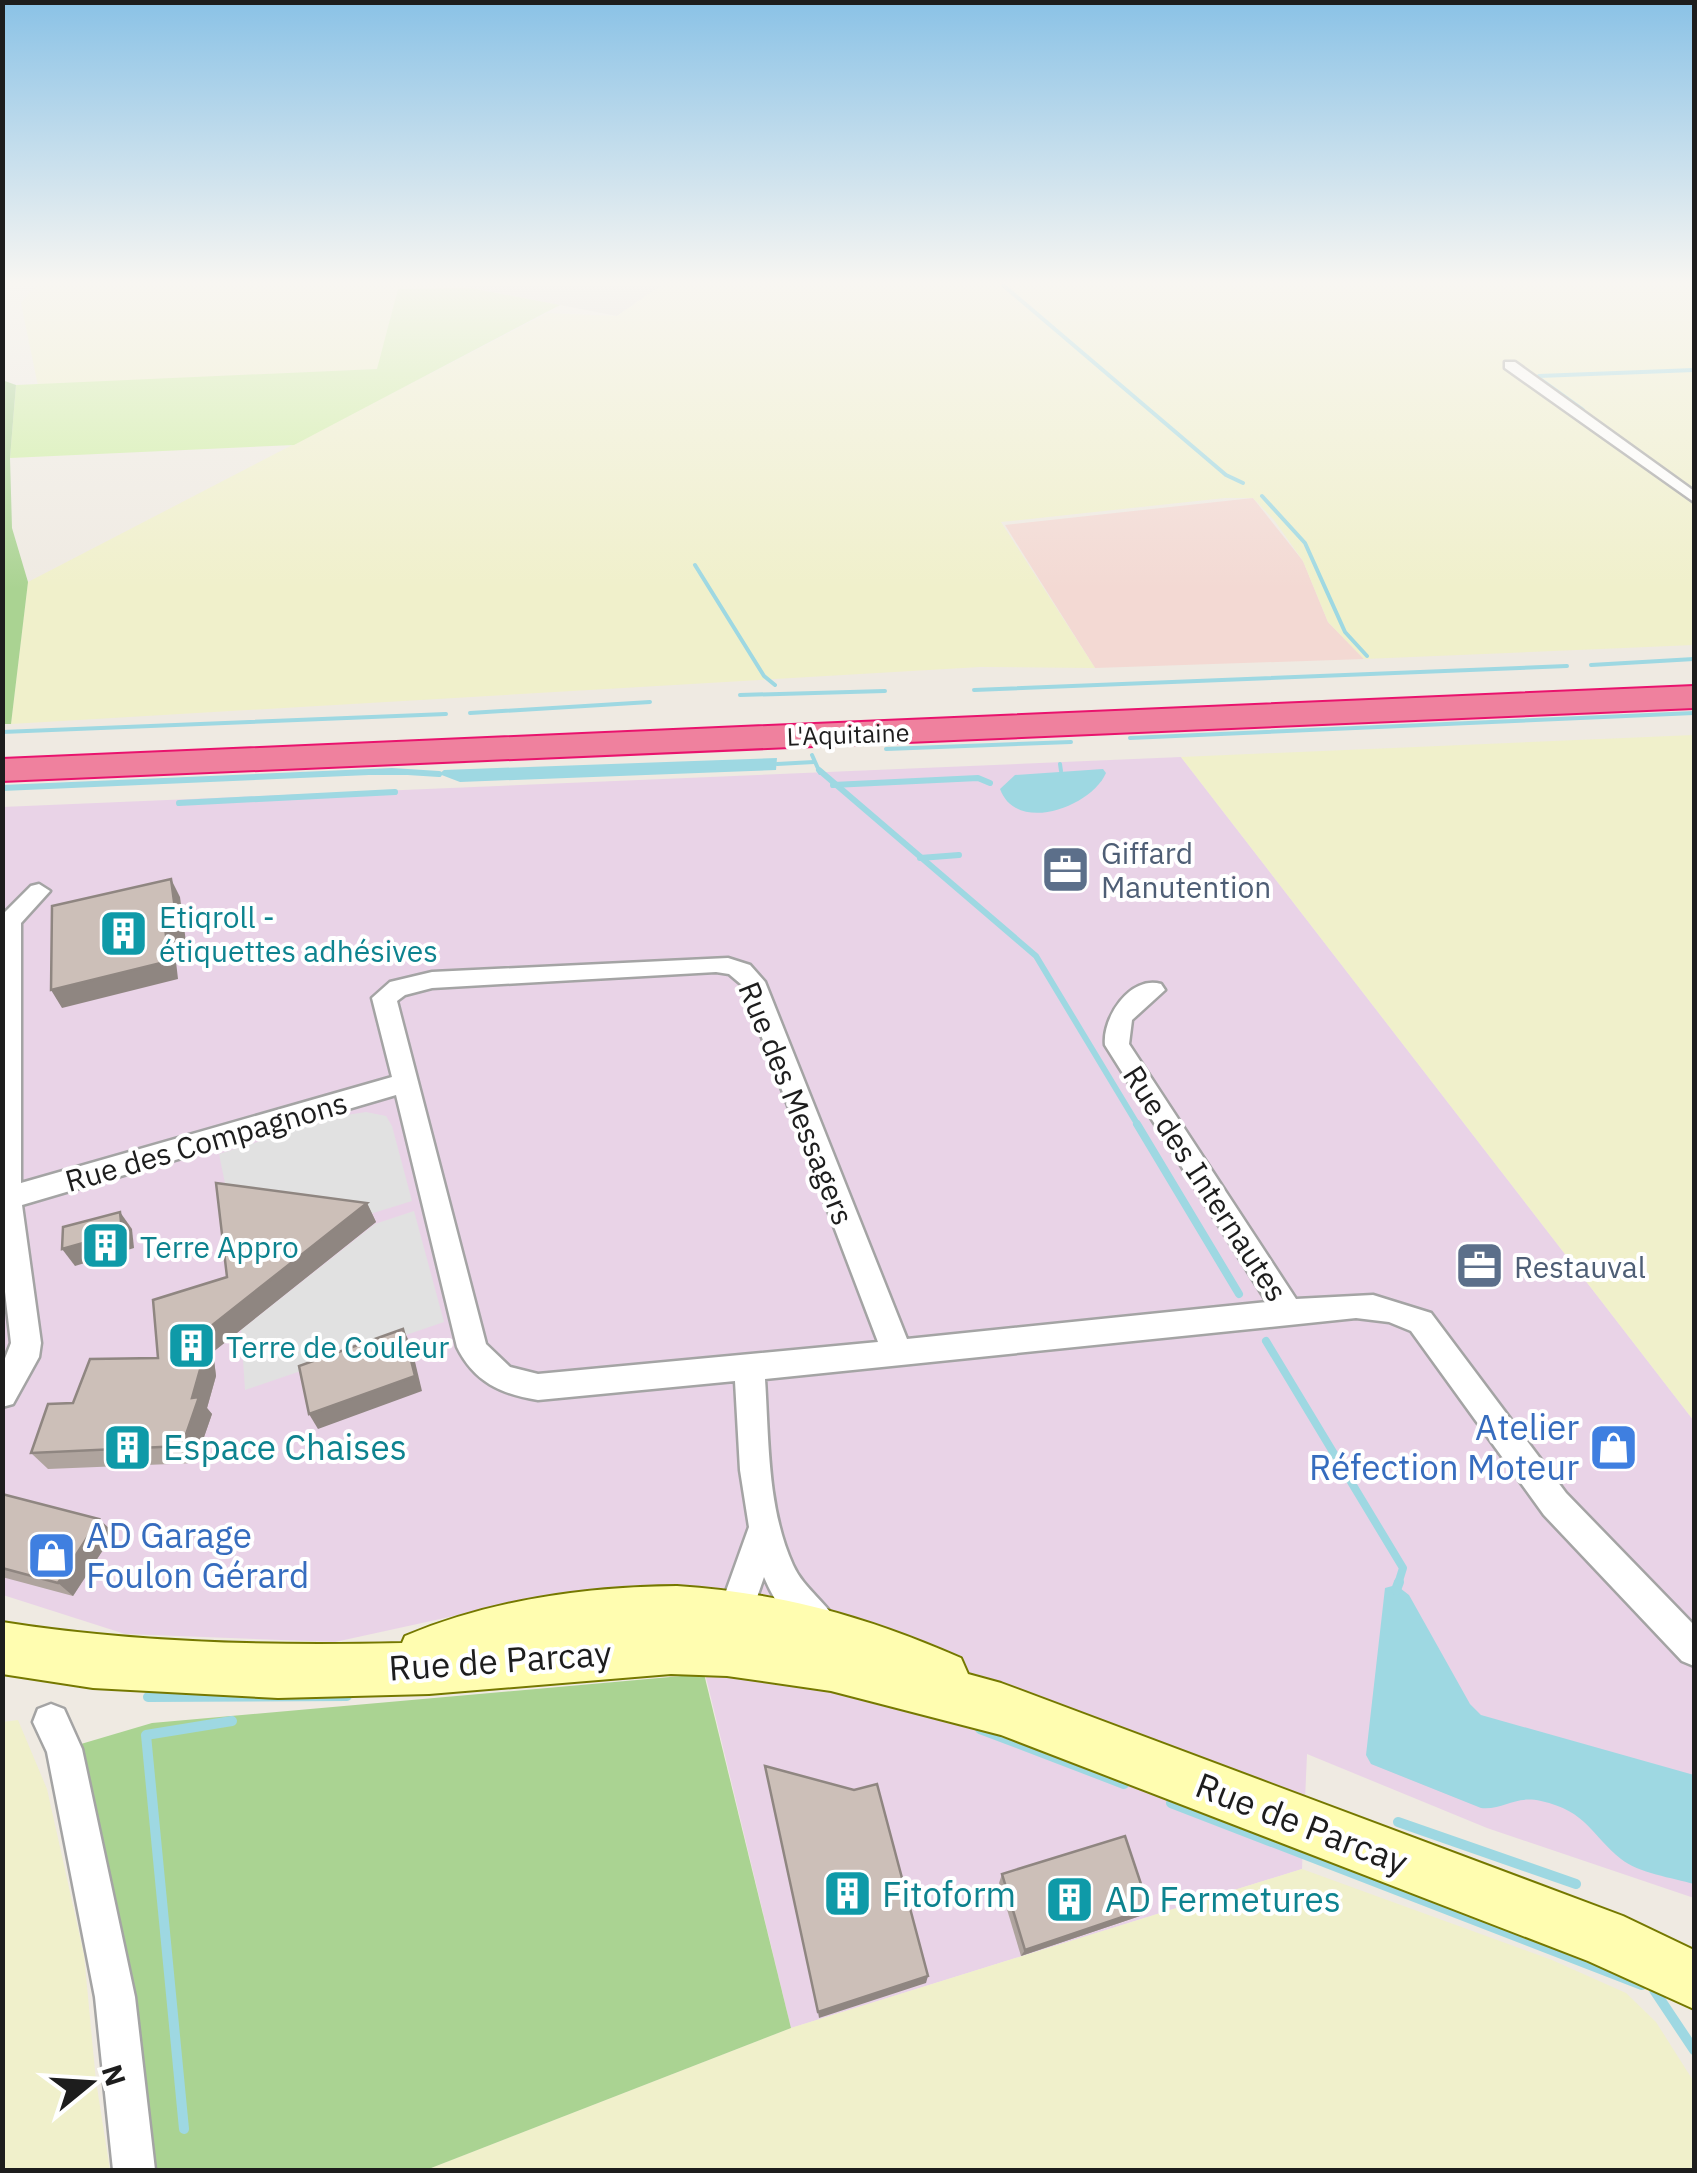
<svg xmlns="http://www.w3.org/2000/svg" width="1697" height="2173" font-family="'IBM Plex Sans',sans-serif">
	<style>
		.industrial { fill: #e9d3e7 }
		.military { fill: #f3d9d3 }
		.airport { fill: #dedad4 }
		.farmland { fill: #f0f0cb }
		.grass { fill: #ceefa2 }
		.forest { fill: #aad392 }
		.parking { fill: #e1e1e1 }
		.water { fill: #9ed8e2 }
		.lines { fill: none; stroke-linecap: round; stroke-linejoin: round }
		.stream-far3 { stroke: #9ed8e2; stroke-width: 4 }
		.stream-far2 { stroke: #9ed8e2; stroke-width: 6 }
		.stream-far1 { stroke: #9ed8e2; stroke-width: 8 }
		.stream { stroke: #9ed8e2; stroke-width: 10 }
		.street-casing { stroke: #a4a4a4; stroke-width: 5 }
		.secondary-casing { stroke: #757800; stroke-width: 4 }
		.highway-casing { stroke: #e9136d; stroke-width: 4 }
		.street { fill: #fff; fill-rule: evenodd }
		.secondary { fill: #fffdb0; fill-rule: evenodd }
		.highway { fill: #ef819e; fill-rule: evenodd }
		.wall { fill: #afa49e }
		.shaded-wall { fill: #8f8681 }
		.building { fill: #ccbfb8; stroke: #8f8681; stroke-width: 2.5 }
		.labels { text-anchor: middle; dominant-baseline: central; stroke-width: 8; stroke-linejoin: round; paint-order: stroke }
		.far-street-label { font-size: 25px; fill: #1d1d1d; stroke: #fff }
		.service-label { font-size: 30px; fill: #4e5e75; stroke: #fff; text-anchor: start }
		.culture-label { font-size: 30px; fill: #0d838f; stroke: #fff; text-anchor: start }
		.street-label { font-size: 30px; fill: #1d1d1d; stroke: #fff }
		.near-shop-label { font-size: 35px; fill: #366cbe; stroke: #fff; text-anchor: end }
		.near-culture-label { font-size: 35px; fill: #0d838f; stroke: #fff; text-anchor: start }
		.near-street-label { font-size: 35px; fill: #1d1d1d; stroke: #fff }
	</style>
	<rect width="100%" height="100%" fill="#efeae2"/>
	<path class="industrial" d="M 1181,757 L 1694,1421 L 1694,1898 L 1487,1828 L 1307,1754 L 1302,1869 L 791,2028 L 686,1595 L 514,1603 L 335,1642 L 125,1634 L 3,1595 L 2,807 Z"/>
	<path class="military" d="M 1253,498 L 1303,561 L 1328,622 L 1364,659 L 1095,668 L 1005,525 Z"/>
	<path class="airport" d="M 457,285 L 662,285 L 617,316 Z"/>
	<g class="farmland">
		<path d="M 36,285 L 457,285 L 471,288 L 398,289 L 378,369 L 38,386 L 21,303 Z"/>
		<path d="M 662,285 L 1694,285 L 1694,490 L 1665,477 L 1694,500 L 1694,645 L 1364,659 L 1328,622 L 1303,561 L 1274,520 L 1253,498 L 1225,498 L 1001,522 L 1095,668 L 980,667 L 11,724 L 28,582 L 547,313 L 617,316 Z"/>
		<path d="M 1694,735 L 1694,1421 L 1181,757 Z"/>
		<path d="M 18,1720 L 47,1789 L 84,1955 L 96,2081 L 110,2170 L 3,2170 L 2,1722 Z"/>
		<path d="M 1302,1869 L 1552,1960 L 1626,1993 L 1656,2022 L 1694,2082 L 1694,2170 L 426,2170 L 791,2028 Z"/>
	</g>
	<path class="grass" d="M 471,288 L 560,305 L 294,445 L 10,458 L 16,385 L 377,369 L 398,289 Z"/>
	<g class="forest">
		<path d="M 2,380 L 16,385 L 10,458 L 12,528 L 28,582 L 11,724 L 3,724 Z"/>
		<path d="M 704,1674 L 791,2028 L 426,2170 L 134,2170 L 64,1749 L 152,1723 Z"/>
	</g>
	<g class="parking">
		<path d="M 366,1112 L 386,1116 L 392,1126 L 412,1201 L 354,1219 L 229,1203 L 219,1154 L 340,1116 Z"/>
		<path d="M 414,1211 L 444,1322 L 245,1390 L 241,1330 L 375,1224 Z"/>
	</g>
	<g class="water">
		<path d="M 777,758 L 776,770 L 460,782 L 439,774 L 444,770 Z"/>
		<path d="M 1103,769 L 1106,773 C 1092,806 1017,835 1000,789 L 1015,775 Z"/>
		<path d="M 1396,1585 L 1409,1595 L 1470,1704 L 1481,1715 L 1694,1775 L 1694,1884 C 1673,1878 1638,1873 1621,1859 C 1591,1835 1587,1811 1541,1801 C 1514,1795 1505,1810 1481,1808 L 1371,1764 L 1366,1755 L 1385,1588 Z"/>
	</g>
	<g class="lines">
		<g class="stream-far3">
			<path d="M 1003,285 L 1226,475 L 1243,483"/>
			<path d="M 1539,376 L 1694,370"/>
			<path d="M 1537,377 L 1583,410"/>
			<path d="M 1262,496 L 1305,543 L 1345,632 L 1367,656"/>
			<path d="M 695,565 L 764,676 L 775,685"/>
			<path d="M 1591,665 L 1694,659"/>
			<path d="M 974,690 L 1567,666"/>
			<path d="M 740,695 L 885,691"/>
			<path d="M 470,713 L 650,702"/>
			<path d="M 2,732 L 446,714"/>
			<path d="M 1130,738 L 1694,713"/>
			<path d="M 886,749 L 1071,742"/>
			<path d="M 812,755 L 820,773"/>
			<path d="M 777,764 L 814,762"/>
			<path d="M 1060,764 L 1061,771"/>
			<path d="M 353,773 L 419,773"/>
		</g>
		<g class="stream-far2">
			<path d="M 819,770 L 1036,956 L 1139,1127"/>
			<path d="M 833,785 L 978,778 L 990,783"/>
			<path d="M 2,788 L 392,771 L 439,774"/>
			<path d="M 179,803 L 395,792"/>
			<path d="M 920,858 L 959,855"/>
		</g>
		<g class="stream-far1">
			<path d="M 1137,1124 L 1239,1294"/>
			<path d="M 1266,1341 L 1403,1568 L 1398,1584"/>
		</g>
		<g class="stream">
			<path d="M 1396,1590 L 1399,1582"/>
			<path d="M 148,1697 L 347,1696"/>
			<path d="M 980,1729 L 1124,1784"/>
			<path d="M 1171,1803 L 1642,1985"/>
			<path d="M 1398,1822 L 1576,1884"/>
			<path d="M 1654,1990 L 1694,2050"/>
			<path d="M 184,2129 L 146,1735 L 232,1721"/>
		</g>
		<defs>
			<g id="street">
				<path d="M 1505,362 L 1515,362 L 1694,491 L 1694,502 L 1505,368 Z"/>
				<path d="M 39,884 L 50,891 L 21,923 L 21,1183 L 392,1077 L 372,998 L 390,982 L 432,972 L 728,958 L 750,965 L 765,982 L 907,1339 L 1267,1302 L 1105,1045 C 1102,1018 1130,975 1161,984 L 1165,990 L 1132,1020 L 1129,1044 L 1296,1299 L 1373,1295 L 1431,1313 L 1566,1493 L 1694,1625 L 1694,1666 L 1682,1661 L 1544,1515 L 1411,1331 L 1389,1322 L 1356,1318 L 765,1379 C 769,1439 767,1508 793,1565 C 804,1590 829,1603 839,1627 L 834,1639 L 822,1644 C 794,1632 776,1605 764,1577 L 754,1606 L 742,1611 L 730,1606 L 725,1594 L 749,1527 L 740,1470 L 735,1381 L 538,1400 C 501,1394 474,1382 457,1347 L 396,1095 L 22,1205 L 41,1343 L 39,1357 L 13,1404 L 2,1407 L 2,1366 L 11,1343 L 2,1266 L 2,915 L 31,886 ZM 716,972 L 729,974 L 742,985 L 878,1342 L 538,1374 L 510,1367 L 486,1344 L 397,1001 L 405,995 L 432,988 Z"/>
				<path d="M 51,1704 L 64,1709 L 82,1749 L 135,1997 L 155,2170 L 113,2170 L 95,1997 L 47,1752 L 33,1722 L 38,1709 Z"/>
			</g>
			<path id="secondary" d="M 677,1586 C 782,1593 865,1616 961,1658 L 968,1674 L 1001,1683 L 1623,1916 L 1694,1950 L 1694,2009 L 1588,1961 L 1001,1735 L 831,1691 L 727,1676 L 671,1674 L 429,1694 L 278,1698 L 93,1688 L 2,1674 L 2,1622 C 135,1643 268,1646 402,1643 L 405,1636 C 492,1600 582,1587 677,1586 Z"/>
			<path id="highway" d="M 1694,686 L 1694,708 L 2,781 L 2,759 Z"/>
		</defs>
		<use href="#street" class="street-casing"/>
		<use href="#secondary" class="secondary-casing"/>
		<use href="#highway" class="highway-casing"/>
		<use href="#street" class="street"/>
		<use href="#secondary" class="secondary"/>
		<use href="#highway" class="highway"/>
	</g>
	<g class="wall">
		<path d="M 367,1203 L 376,1222 L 213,1352 L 216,1376 L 207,1408 L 212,1414 L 195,1463 L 48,1469 L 31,1453 L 73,1403 L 158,1358 L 227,1277 Z"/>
		<path d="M 2,1494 L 99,1519 L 114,1533 L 73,1596 L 2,1577 Z"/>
		<path d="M 1002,1874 L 1149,1908 L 1143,1915 L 1021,1956 L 999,1883 Z"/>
	</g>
	<g class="shaded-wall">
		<path d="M 171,879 L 180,897 L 186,942 L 174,944 L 178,979 L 62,1008 L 51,990 L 165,927 Z"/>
		<path d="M 367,1203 L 376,1222 L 213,1352 L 216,1376 L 207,1408 L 212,1414 L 195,1463 L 182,1446 L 192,1398 L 201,1334 Z"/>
		<path d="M 120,1212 L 132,1229 L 134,1248 L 75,1266 L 62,1249 Z"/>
		<path d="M 403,1329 L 411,1345 L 422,1391 L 318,1429 L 309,1414 Z"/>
		<path d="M 99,1519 L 114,1533 L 73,1596 L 58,1583 Z"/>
		<path d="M 1149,1908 L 1143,1915 L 1021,1956 L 1025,1950 Z"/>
		<path d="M 928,1976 L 926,1983 L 819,2018 L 818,2012 Z"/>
	</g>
	<g class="building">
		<path d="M 171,879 L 177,924 L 165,927 L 169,961 L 51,990 L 52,906 Z"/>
		<path d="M 216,1183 L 367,1203 L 201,1334 L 203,1359 L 192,1398 L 199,1397 L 182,1446 L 31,1453 L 48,1404 L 73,1403 L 90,1359 L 158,1358 L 153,1300 L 227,1277 Z"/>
		<path d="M 120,1212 L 122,1232 L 62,1249 L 63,1227 Z"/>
		<path d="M 403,1329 L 415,1376 L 309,1414 L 299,1366 Z"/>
		<path d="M 2,1494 L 99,1519 L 58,1583 L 2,1568 Z"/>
		<path d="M 765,1766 L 854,1790 L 877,1784 L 928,1976 L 818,2012 Z"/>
		<path d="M 1125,1836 L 1149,1908 L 1025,1950 L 1002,1874 Z"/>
	</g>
	<linearGradient id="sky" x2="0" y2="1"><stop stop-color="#8ac2e6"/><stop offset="0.48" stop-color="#f8f6f2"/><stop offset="1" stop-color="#f8f6f2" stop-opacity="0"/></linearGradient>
	<rect width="1697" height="589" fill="url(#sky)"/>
	<defs>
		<symbol id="office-square" viewBox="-11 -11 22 22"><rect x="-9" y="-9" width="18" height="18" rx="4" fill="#5c6f8a" stroke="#fff"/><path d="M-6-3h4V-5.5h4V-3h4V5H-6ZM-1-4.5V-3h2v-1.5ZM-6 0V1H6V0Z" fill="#fff"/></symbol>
		<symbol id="building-square" viewBox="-11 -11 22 22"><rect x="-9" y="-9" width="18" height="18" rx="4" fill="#0f9aa8" stroke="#fff"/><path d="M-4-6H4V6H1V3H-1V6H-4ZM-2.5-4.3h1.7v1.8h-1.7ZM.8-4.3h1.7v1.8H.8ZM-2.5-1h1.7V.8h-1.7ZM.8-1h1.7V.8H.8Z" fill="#fff"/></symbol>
		<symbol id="shop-square" viewBox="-11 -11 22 22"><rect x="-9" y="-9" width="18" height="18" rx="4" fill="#3f7fe0" stroke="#fff"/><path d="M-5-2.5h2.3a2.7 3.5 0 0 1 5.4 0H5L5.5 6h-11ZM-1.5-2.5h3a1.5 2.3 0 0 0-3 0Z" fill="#fff"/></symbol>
	</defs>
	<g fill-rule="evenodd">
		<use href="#office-square" x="1038" y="842" width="55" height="55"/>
		<use href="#building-square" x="96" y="906" width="55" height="55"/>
		<use href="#building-square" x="78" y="1218" width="55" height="55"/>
		<use href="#office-square" x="1452" y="1238" width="55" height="55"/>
		<use href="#building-square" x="164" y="1318" width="55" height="55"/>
		<use href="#building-square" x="100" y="1420" width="55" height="55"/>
		<use href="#shop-square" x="1586" y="1420" width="55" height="55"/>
		<use href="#shop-square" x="24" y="1528" width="55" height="55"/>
		<use href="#building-square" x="820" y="1866" width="55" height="55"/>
		<use href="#building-square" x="1042" y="1872" width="55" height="55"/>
	</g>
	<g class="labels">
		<g class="far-street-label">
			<text transform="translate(848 734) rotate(-2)">L'Aquitaine</text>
		</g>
		<g class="service-label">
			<text x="1101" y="852">Giffard<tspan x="1101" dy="34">Manutention</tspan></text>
			<text x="1514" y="1266">Restauval</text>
		</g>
		<g class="culture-label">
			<text x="159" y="916">Etiqroll -<tspan x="159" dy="34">étiquettes adhésives</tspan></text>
			<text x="140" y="1246">Terre Appro</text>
			<text x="226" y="1346">Terre de Couleur</text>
		</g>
		<g class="street-label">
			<text transform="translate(797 1103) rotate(68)">Rue des Messagers</text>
			<text transform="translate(206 1141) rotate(-16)">Rue des Compagnons</text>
			<text transform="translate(1206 1183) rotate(57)">Rue des Internautes</text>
		</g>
		<g class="near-shop-label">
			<text x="1579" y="1427">Atelier<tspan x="1579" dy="40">Réfection Moteur</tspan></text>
			<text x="86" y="1535" text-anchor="start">AD Garage<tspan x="86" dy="40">Foulon Gérard</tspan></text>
		</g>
		<g class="near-culture-label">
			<text x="163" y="1447">Espace Chaises</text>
			<text x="882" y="1894">Fitoform</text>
			<text x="1105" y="1899">AD Fermetures</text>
		</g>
		<g class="near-street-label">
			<text transform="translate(500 1660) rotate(-4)">Rue de Parcay</text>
			<text transform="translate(1302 1823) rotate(21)">Rue de Parcay</text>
		</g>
	</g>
	<rect width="1697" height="2173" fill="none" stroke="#1d1d1d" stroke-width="10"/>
	<g transform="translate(90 2083) rotate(72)" stroke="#ffffff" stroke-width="8" paint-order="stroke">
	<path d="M0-8L18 38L0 25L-18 38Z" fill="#1d1d1d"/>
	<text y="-15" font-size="28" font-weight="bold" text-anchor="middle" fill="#1d1d1d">N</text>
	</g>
</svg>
